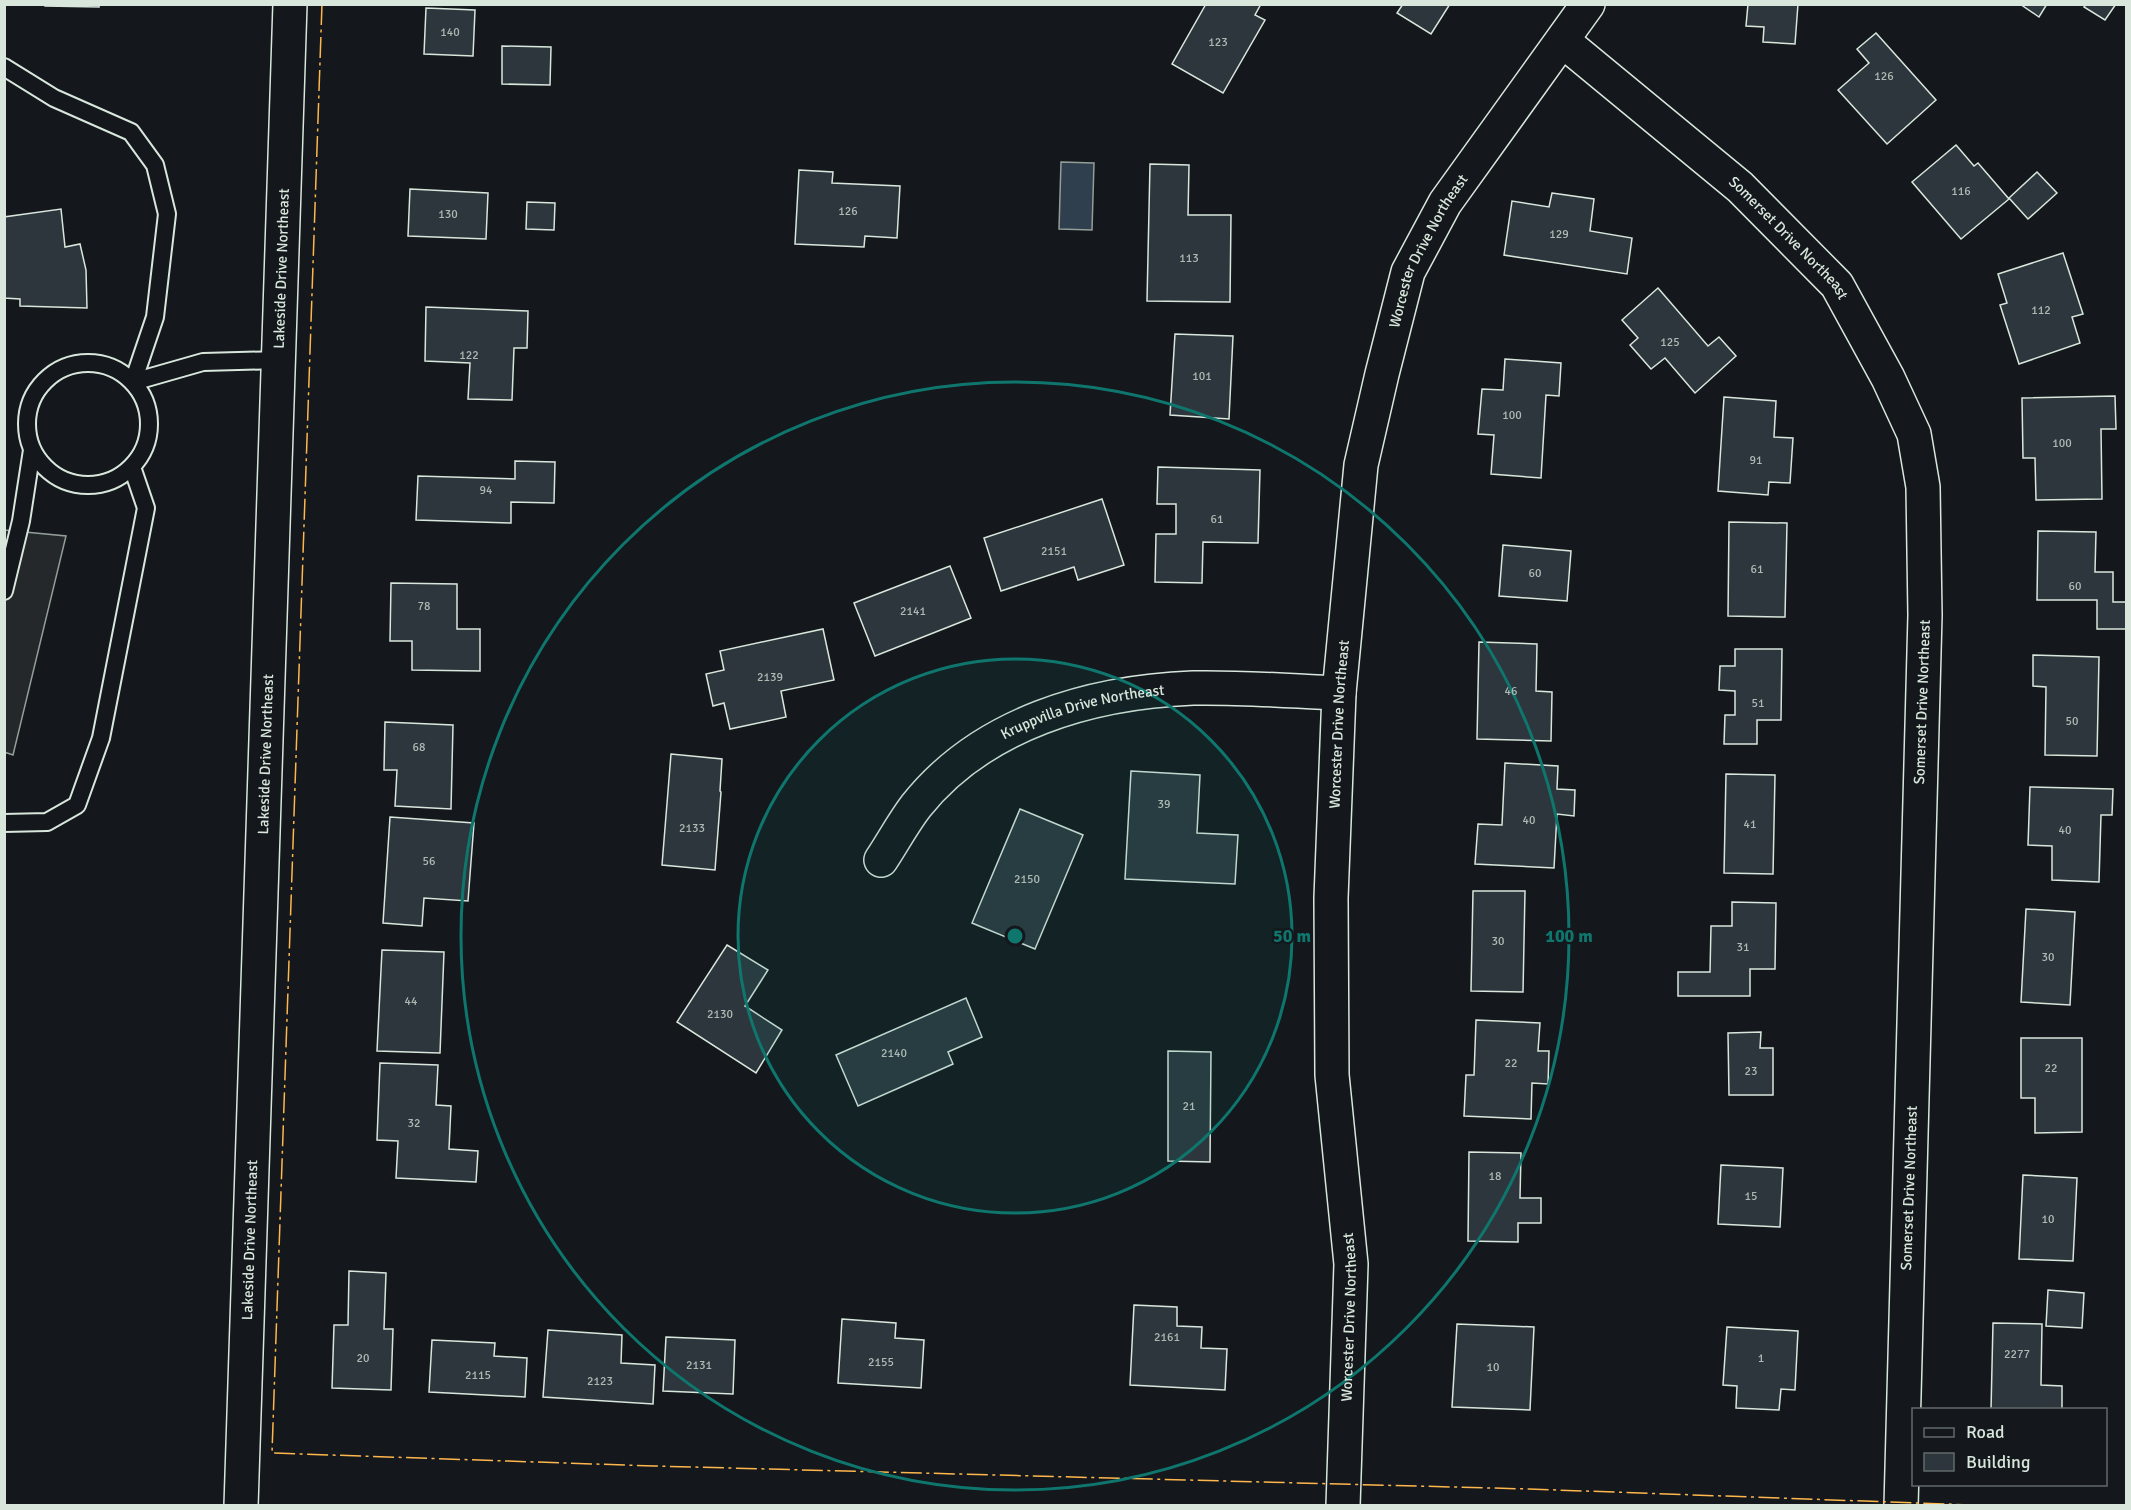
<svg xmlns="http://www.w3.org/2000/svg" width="2131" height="1510" font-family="Signika,sans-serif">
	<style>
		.parking { fill: #24282b; stroke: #939e99; stroke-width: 1.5 }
		.water { fill: #2f3f4d; stroke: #939e99; stroke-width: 1.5 }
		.building { fill: #2c363c; stroke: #d8e6dc; stroke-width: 1.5 }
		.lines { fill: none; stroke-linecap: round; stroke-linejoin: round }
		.service-casing { stroke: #d8e6dc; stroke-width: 20 }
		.minor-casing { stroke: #d8e6dc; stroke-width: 36 }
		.tertiary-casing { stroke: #d8e6dc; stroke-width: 36 }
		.service { stroke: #14181c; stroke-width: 16 }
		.minor { stroke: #14181c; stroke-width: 33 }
		.tertiary { stroke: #14181c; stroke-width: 33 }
		.power { stroke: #ffb74d; stroke-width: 1.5; stroke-dasharray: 21 4.5 3 4.5; stroke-linecap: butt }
		.ring { fill: none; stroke: #0f766e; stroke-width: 3 }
		.labels { text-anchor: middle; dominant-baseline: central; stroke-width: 4.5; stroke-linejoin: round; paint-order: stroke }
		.number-label { font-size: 12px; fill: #adbab4 }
		.street-label { font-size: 15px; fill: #d8e6dc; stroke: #14181c }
		.centre { fill: #0f766e; stroke: #14181c; stroke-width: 3 }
		.ring-label { font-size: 18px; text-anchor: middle; font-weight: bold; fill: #0f766e; stroke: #14181c; stroke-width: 4.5; stroke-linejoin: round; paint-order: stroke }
	</style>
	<rect width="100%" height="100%" fill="#14181c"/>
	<path class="parking" d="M 4,530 L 66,536 L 13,755 L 4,752 Z"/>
	<path class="water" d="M 1061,162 L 1094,163 L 1092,230 L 1059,229 Z"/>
	<g class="building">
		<path d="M 45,4 L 99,4 L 99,7 L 45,6 Z"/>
		<path d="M 1206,4 L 1261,4 L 1255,15 L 1265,20 L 1223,93 L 1172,64 Z"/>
		<path d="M 1403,4 L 1450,4 L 1431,34 L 1397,13 Z"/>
		<path d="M 1748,4 L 1798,4 L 1795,44 L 1763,42 L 1764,27 L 1746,26 Z"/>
		<path d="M 2020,4 L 2047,4 L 2039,17 Z"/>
		<path d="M 2086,4 L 2116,4 L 2105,20 L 2084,7 Z"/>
		<path d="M 426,8 L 475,10 L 473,56 L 424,54 Z"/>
		<path d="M 1876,33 L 1936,100 L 1887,144 L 1838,90 L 1869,63 L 1857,49 Z"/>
		<path d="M 502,46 L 551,47 L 550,85 L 502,84 Z"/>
		<path d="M 1956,145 L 1974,166 L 1978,163 L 2009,199 L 1961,239 L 1912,182 Z"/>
		<path d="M 1150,164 L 1189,165 L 1188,215 L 1231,215 L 1230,302 L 1147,301 Z"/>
		<path d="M 799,170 L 833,172 L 832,183 L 900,186 L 897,238 L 865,236 L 864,247 L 795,244 Z"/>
		<path d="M 2037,172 L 2057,193 L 2028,219 L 2009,198 Z"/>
		<path d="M 410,189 L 488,193 L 486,239 L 408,236 Z"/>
		<path d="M 1552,193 L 1594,199 L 1590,231 L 1632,238 L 1627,274 L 1504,255 L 1512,201 L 1549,207 Z"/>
		<path d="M 527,202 L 555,203 L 554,230 L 526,229 Z"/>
		<path d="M 61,209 L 65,247 L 80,244 L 86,270 L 87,308 L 20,306 L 20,299 L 4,298 L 4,217 Z"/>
		<path d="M 2063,253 L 2083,314 L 2072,317 L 2080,343 L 2019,364 L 2000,305 L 2007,303 L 1998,274 Z"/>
		<path d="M 1658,288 L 1708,346 L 1719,337 L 1736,356 L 1695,393 L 1665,358 L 1651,369 L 1630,345 L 1638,338 L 1622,320 Z"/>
		<path d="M 426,307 L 528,311 L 527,348 L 514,348 L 512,400 L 468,399 L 470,363 L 425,361 Z"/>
		<path d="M 1175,334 L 1233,336 L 1229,419 L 1170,415 Z"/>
		<path d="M 1505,359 L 1561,363 L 1559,396 L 1546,395 L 1541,478 L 1491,474 L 1494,435 L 1478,434 L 1482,389 L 1503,390 Z"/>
		<path d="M 2115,396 L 2116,429 L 2101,429 L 2102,499 L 2036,500 L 2035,458 L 2023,458 L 2022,398 Z"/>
		<path d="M 1724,397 L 1776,401 L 1774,437 L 1793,438 L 1790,483 L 1769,482 L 1768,495 L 1718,491 Z"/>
		<path d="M 515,461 L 555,462 L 554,503 L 511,502 L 511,523 L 416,520 L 418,476 L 515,479 Z"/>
		<path d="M 1158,467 L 1260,470 L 1258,543 L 1203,542 L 1202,583 L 1155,582 L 1156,534 L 1176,534 L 1176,504 L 1157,504 Z"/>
		<path d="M 1102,499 L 1124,565 L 1078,580 L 1074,567 L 1001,591 L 984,538 Z"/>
		<path d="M 1729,522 L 1787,523 L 1785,617 L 1728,616 Z"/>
		<path d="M 2038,531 L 2096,532 L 2095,572 L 2113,572 L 2113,602 L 2126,602 L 2126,629 L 2097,629 L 2097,600 L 2037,600 Z"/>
		<path d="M 1503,545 L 1571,551 L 1567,601 L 1499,596 Z"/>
		<path d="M 950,566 L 971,618 L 875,656 L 854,603 Z"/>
		<path d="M 391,583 L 457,584 L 457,629 L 480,629 L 480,671 L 412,670 L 412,641 L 390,641 Z"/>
		<path d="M 823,629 L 834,680 L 781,691 L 786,717 L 730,729 L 724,703 L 713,706 L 706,674 L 724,670 L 720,651 Z"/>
		<path d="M 1479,642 L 1537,644 L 1536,691 L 1552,692 L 1551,741 L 1477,739 Z"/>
		<path d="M 1735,649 L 1782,649 L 1781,720 L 1757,720 L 1757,744 L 1724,744 L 1725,715 L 1735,715 L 1735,691 L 1719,690 L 1720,666 L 1735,666 Z"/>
		<path d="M 2033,655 L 2099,657 L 2097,756 L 2045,755 L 2046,687 L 2033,686 Z"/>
		<path d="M 385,722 L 453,725 L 451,809 L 395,806 L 397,770 L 384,770 Z"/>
		<path d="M 671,754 L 722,759 L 720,791 L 721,792 L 715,870 L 662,865 Z"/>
		<path d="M 1505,763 L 1558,766 L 1557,789 L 1575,790 L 1574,816 L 1557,814 L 1554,868 L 1475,864 L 1478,824 L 1502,825 Z"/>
		<path d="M 1131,771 L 1200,775 L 1197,833 L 1238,835 L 1235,884 L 1125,879 Z"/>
		<path d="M 1726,774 L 1775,775 L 1773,874 L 1724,873 Z"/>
		<path d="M 2030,787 L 2113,789 L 2112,815 L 2101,815 L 2099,882 L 2052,880 L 2052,846 L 2028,845 Z"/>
		<path d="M 1020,809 L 1083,835 L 1035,949 L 972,923 Z"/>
		<path d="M 390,817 L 474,823 L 468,901 L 424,898 L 422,926 L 383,923 Z"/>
		<path d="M 1473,891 L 1525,891 L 1523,992 L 1471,991 Z"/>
		<path d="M 1732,902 L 1776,903 L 1775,969 L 1750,969 L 1750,996 L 1678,996 L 1678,972 L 1710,972 L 1711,926 L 1732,926 Z"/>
		<path d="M 2026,909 L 2075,912 L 2070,1005 L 2021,1002 Z"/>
		<path d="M 727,945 L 768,970 L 745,1006 L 782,1030 L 756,1073 L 677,1022 Z"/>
		<path d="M 382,950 L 444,952 L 440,1053 L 377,1051 Z"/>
		<path d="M 966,998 L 982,1037 L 948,1052 L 953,1064 L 858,1106 L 836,1055 Z"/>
		<path d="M 1476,1020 L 1540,1023 L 1538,1051 L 1549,1051 L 1548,1084 L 1532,1083 L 1531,1119 L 1464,1116 L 1466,1075 L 1474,1075 Z"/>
		<path d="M 1761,1032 L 1760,1048 L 1773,1048 L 1773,1095 L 1729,1095 L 1728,1033 Z"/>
		<path d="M 2021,1038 L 2082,1038 L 2082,1132 L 2035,1133 L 2035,1098 L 2021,1098 Z"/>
		<path d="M 1168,1051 L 1211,1052 L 1210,1162 L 1168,1161 Z"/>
		<path d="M 380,1063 L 438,1065 L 436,1105 L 451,1106 L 449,1149 L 478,1151 L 476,1182 L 396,1178 L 398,1141 L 377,1140 Z"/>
		<path d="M 1469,1152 L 1521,1153 L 1520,1198 L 1541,1198 L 1541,1223 L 1518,1223 L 1518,1242 L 1468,1241 Z"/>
		<path d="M 1721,1165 L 1783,1168 L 1780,1227 L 1718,1224 Z"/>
		<path d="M 2023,1175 L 2077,1178 L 2073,1261 L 2019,1259 Z"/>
		<path d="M 349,1271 L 386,1273 L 384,1329 L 393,1329 L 391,1390 L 332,1388 L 334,1325 L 348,1325 Z"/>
		<path d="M 2048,1290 L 2084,1293 L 2082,1328 L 2046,1326 Z"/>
		<path d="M 1134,1305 L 1177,1307 L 1177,1326 L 1202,1327 L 1201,1348 L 1227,1349 L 1225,1390 L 1130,1385 Z"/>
		<path d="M 842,1319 L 896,1323 L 895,1338 L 924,1340 L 921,1388 L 838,1383 Z"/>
		<path d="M 1993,1323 L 2042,1324 L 2041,1385 L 2062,1386 L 2062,1410 L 1991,1410 Z"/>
		<path d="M 1457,1324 L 1534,1327 L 1530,1410 L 1452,1407 Z"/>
		<path d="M 1727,1327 L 1798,1331 L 1795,1390 L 1781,1389 L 1779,1410 L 1736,1408 L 1737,1386 L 1723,1385 Z"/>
		<path d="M 548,1330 L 622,1335 L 621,1363 L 655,1365 L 653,1404 L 543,1397 Z"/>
		<path d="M 666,1337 L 735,1340 L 733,1394 L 663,1391 Z"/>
		<path d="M 432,1340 L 495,1343 L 494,1356 L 527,1358 L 525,1397 L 429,1392 Z"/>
	</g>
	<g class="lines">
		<defs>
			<g id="service">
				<path d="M 4,67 L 54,98 L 131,132 L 155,165 L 167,214 L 155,317 L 133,382"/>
				<circle cx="88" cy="424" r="61"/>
				<path d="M 133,382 L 203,362 L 279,360"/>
				<path d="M 4,591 L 21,521 L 32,450"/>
				<path d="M 4,823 L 47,822 L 77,805 L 101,738 L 146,508 L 132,467"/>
			</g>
			<g id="minor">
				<path id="s1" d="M 1563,41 L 1740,187 L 1837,285 L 1888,378 L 1914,434 L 1923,487 L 1925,615 L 1901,1506"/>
				<path id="s2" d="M 881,860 C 893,842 903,823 916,806 C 982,723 1091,692 1193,688 C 1241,687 1291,691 1339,693"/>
				<path id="s3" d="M 1343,1506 L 1351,1264 L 1332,1075 L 1331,898 L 1339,693 L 1361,465 L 1382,374 L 1408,272 L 1445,203 L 1588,4"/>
			</g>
			<g id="tertiary">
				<path id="s4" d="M 241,1506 L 290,4"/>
			</g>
		</defs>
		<use href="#service" class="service-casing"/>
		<use href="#minor" class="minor-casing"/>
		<use href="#tertiary" class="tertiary-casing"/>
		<use href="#service" class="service"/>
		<use href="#minor" class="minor"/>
		<use href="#tertiary" class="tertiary"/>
		<path class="power" d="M 322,4 L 272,1453 L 654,1466 L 1529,1489 L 2001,1506"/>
	</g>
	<circle cx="1015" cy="936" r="277" fill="#0f766e" fill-opacity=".12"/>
	<g class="ring">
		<circle cx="1015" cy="936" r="277"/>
		<circle cx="1015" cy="936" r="554"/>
	</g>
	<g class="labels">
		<g class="number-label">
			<text x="450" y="32">140</text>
			<text x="1218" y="42">123</text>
			<text x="1884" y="76">126</text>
			<text x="1961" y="191">116</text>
			<text x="848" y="211">126</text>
			<text x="448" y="214">130</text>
			<text x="1559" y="234">129</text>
			<text x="1189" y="258">113</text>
			<text x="2041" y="310">112</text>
			<text x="1670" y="342">125</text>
			<text x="469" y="355">122</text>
			<text x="1202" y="376">101</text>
			<text x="1512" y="415">100</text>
			<text x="2062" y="443">100</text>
			<text x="1756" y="460">91</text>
			<text x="486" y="490">94</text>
			<text x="1217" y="519">61</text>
			<text x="1054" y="551">2151</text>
			<text x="1757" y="569">61</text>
			<text x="1535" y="573">60</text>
			<text x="2075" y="586">60</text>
			<text x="424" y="606">78</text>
			<text x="913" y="611">2141</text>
			<text x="770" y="677">2139</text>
			<text x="1511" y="691">46</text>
			<text x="1758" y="703">51</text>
			<text x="2072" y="721">50</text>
			<text x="419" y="747">68</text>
			<text x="1164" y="804">39</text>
			<text x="1529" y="820">40</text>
			<text x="1750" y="824">41</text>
			<text x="692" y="828">2133</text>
			<text x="2065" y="830">40</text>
			<text x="429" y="861">56</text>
			<text x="1027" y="879">2150</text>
			<text x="1498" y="941">30</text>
			<text x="1743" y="947">31</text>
			<text x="2048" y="957">30</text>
			<text x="411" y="1001">44</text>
			<text x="720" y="1014">2130</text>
			<text x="894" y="1053">2140</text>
			<text x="1511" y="1063">22</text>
			<text x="2051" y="1068">22</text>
			<text x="1751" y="1071">23</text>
			<text x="1189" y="1106">21</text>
			<text x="414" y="1123">32</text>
			<text x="1495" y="1176">18</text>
			<text x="1751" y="1196">15</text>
			<text x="2048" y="1219">10</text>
			<text x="1167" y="1337">2161</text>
			<text x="2017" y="1354">2277</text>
			<text x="363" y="1358">20</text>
			<text x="1761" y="1358">1</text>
			<text x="881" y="1362">2155</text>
			<text x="699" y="1365">2131</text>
			<text x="1493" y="1367">10</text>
			<text x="478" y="1375">2115</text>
			<text x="600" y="1381">2123</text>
		</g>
		<g class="street-label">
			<text stroke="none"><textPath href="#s1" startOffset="300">Somerset Drive Northeast</textPath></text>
			<text stroke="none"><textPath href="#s3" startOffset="1269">Worcester Drive Northeast</textPath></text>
			<text stroke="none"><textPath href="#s4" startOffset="1238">Lakeside Drive Northeast</textPath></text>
			<text transform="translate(1922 702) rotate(-88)">Somerset Drive Northeast</text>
			<text stroke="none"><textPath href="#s2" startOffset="261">Kruppvilla Drive Northeast</textPath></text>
			<text stroke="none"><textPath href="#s3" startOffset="783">Worcester Drive Northeast</textPath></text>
			<text stroke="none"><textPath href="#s4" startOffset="752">Lakeside Drive Northeast</textPath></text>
			<text transform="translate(1909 1188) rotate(-88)">Somerset Drive Northeast</text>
			<text stroke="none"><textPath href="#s4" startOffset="266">Lakeside Drive Northeast</textPath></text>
			<text stroke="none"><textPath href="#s3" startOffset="189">Worcester Drive Northeast</textPath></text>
		</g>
	</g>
	<circle cx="1015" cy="936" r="9" class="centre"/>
	<g class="ring-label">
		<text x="1292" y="942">50 m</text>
		<text x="1569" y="942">100 m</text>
	</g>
	<rect width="2131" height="1510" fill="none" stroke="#d8e6dc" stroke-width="12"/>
	<rect x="1912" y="1408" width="195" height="78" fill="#14181c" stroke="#626a69" stroke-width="1.5"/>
	<rect x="1924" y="1428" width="30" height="9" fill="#14181c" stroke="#626a69" stroke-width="1.5"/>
	<text x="1966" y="1438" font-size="18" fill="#d8e6dc">Road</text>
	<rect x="1924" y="1453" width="30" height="18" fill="#2c363c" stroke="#626a69" stroke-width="1.5"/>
	<text x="1966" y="1468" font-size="18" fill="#d8e6dc">Building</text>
</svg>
